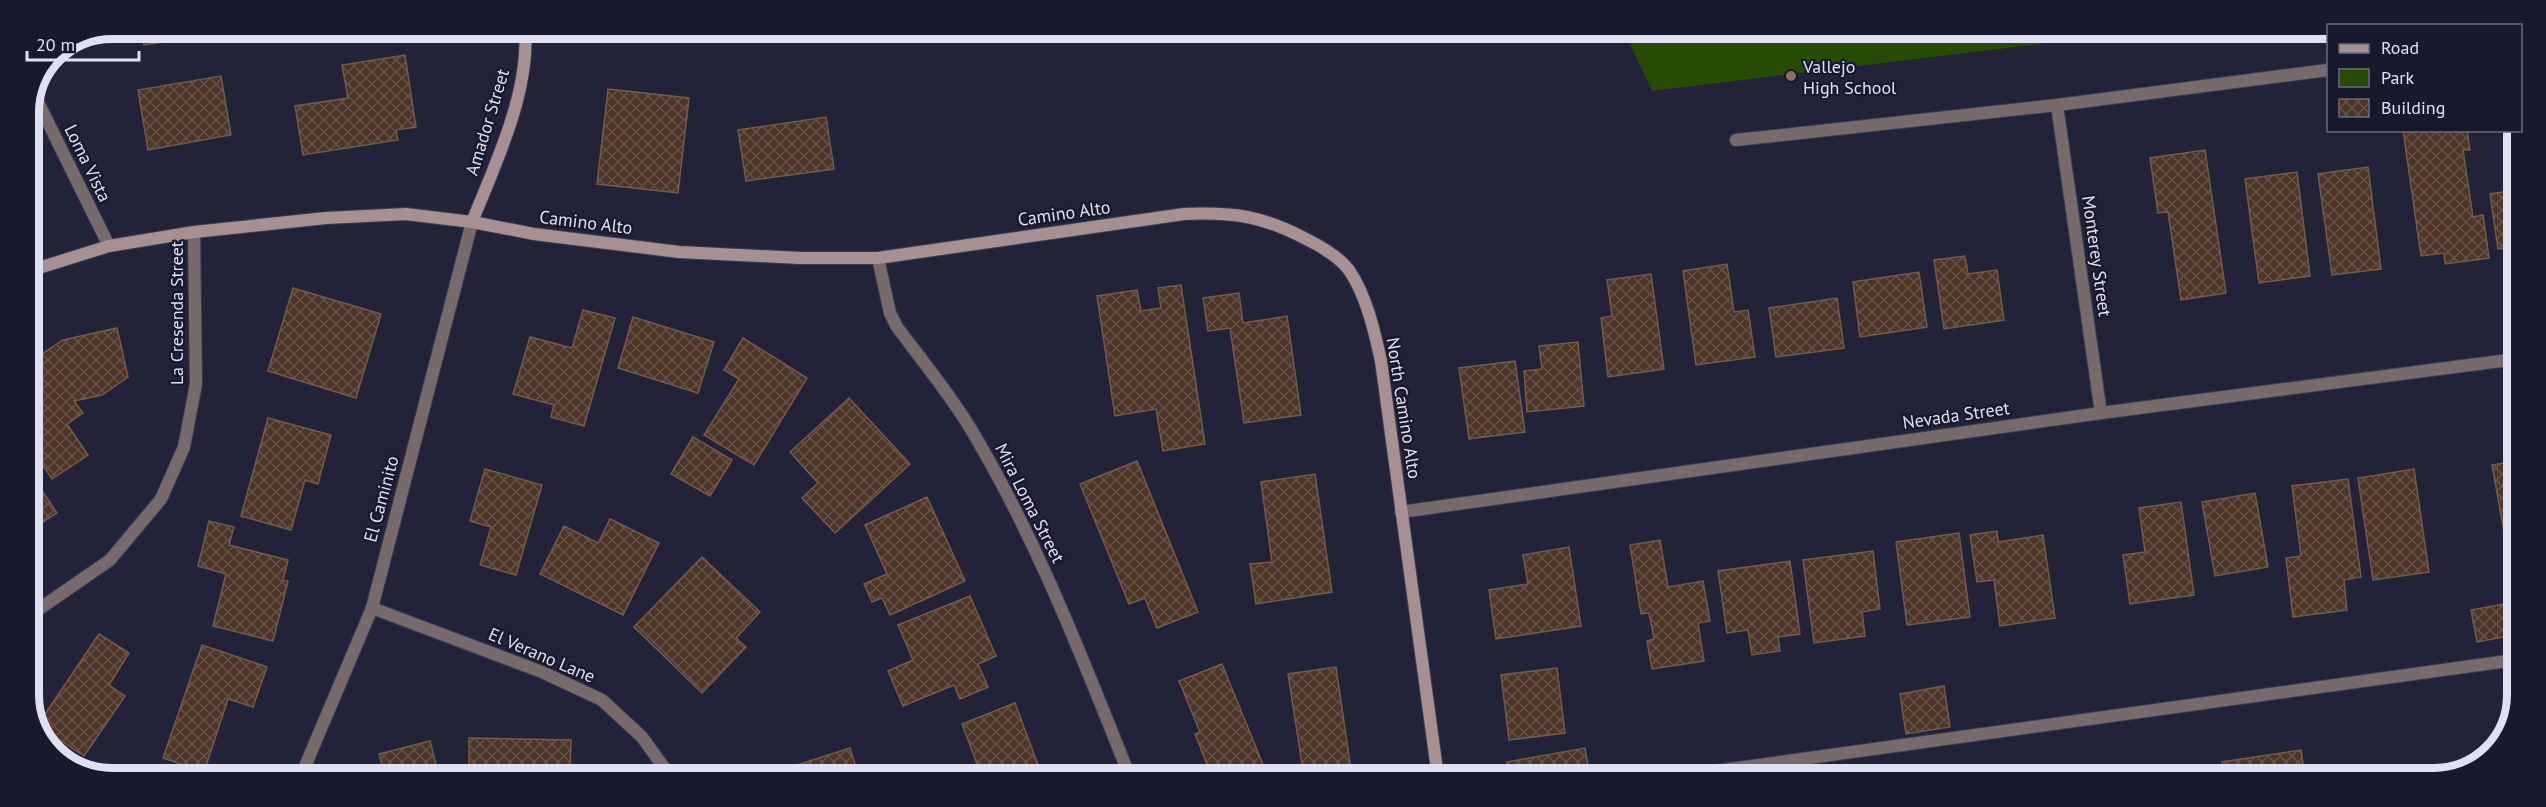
<svg xmlns="http://www.w3.org/2000/svg" width="2546" height="807" font-family="'PT Sans',sans-serif">
	<style>
		.green { fill: #264b05 }
		.building { fill: url(#building-cross-hatch); stroke: #745b4b; stroke-width: 1.5 }
		.lines { fill: none; stroke-linecap: round; stroke-linejoin: round }
		.lane-casing { stroke: #3d3d53; stroke-width: 14 }
		.street-casing { stroke: #3d3d53; stroke-width: 14 }
		.secondary-casing { stroke: #3d3d53; stroke-width: 14 }
		.lane { stroke: #78696b; stroke-width: 12 }
		.street { stroke: #78696b; stroke-width: 12 }
		.secondary { stroke: #a79092; stroke-width: 12 }
		.education-dot { fill: #8d6e63; stroke: #19192e; stroke-width: 2 }
		.labels { text-anchor: middle; dominant-baseline: central; stroke-width: 4.5; stroke-linejoin: round; paint-order: stroke }
		.poi-label { font-size: 18px; fill: #e0e1f0; stroke: #19192e; text-anchor: start }
		.street-label { font-size: 18px; fill: #e0e1f0; stroke: #19192e }
		.rim { fill: none; stroke: #e0e1f0; stroke-width: 8 }
	</style>
	<defs>
		<pattern id="building-cross-hatch" width="8" height="8" patternUnits="userSpaceOnUse" patternTransform="scale(1.5)"><rect width="8" height="8" fill="#4d3627"/><path d="M0 0l8 8M0 8l8-8" fill="none" stroke="#665347"/></pattern>
	</defs>
	<rect width="100%" height="100%" fill="#222239"/>
	<path class="green" d="M 1623,30 L 2122,31 L 2123,34 L 1652,91 Z"/>
	<g class="building">
		<path d="M 142,29 L 202,29 L 203,36 L 144,45 Z"/>
		<path d="M 405,55 L 416,127 L 396,130 L 398,140 L 303,155 L 295,106 L 348,98 L 342,65 Z"/>
		<path d="M 221,76 L 231,135 L 148,150 L 138,90 Z"/>
		<path d="M 608,89 L 689,98 L 678,193 L 597,184 Z"/>
		<path d="M 826,117 L 834,169 L 746,181 L 738,130 Z"/>
		<path d="M 2403,130 L 2467,130 L 2470,150 L 2463,150 L 2473,217 L 2483,215 L 2489,258 L 2445,264 L 2444,253 L 2421,256 Z"/>
		<path d="M 2205,150 L 2226,293 L 2181,300 L 2168,212 L 2158,213 L 2150,158 Z"/>
		<path d="M 2368,167 L 2381,269 L 2332,275 L 2318,174 Z"/>
		<path d="M 2297,172 L 2310,276 L 2259,283 L 2245,179 Z"/>
		<path d="M 2514,175 L 2517,175 L 2517,247 L 2498,249 L 2490,194 L 2516,190 Z"/>
		<path d="M 1965,256 L 1968,274 L 1997,270 L 2004,320 L 1944,329 L 1934,260 Z"/>
		<path d="M 1727,264 L 1734,312 L 1748,310 L 1755,357 L 1696,365 L 1683,271 Z"/>
		<path d="M 1919,272 L 1927,327 L 1860,337 L 1853,282 Z"/>
		<path d="M 1651,274 L 1664,369 L 1608,377 L 1601,318 L 1612,316 L 1607,280 Z"/>
		<path d="M 1181,285 L 1205,444 L 1163,451 L 1156,409 L 1115,416 L 1097,296 L 1137,290 L 1141,311 L 1161,308 L 1158,288 Z"/>
		<path d="M 293,288 L 381,314 L 356,398 L 268,371 Z"/>
		<path d="M 1239,293 L 1243,323 L 1287,316 L 1301,415 L 1244,423 L 1230,328 L 1208,331 L 1203,298 Z"/>
		<path d="M 1837,298 L 1844,348 L 1776,357 L 1769,308 Z"/>
		<path d="M 583,310 L 615,318 L 584,426 L 551,417 L 554,405 L 513,394 L 530,337 L 572,348 Z"/>
		<path d="M 633,317 L 714,342 L 698,393 L 618,368 Z"/>
		<path d="M 117,328 L 128,377 L 102,395 L 74,401 L 83,413 L 67,424 L 88,455 L 52,479 L 29,445 L 29,363 L 63,340 Z"/>
		<path d="M 743,338 L 807,378 L 754,465 L 704,435 L 739,379 L 724,370 Z"/>
		<path d="M 1578,342 L 1584,406 L 1527,412 L 1524,371 L 1542,369 L 1539,346 Z"/>
		<path d="M 1515,361 L 1525,432 L 1469,439 L 1459,368 Z"/>
		<path d="M 849,398 L 910,464 L 835,533 L 802,498 L 818,483 L 790,452 Z"/>
		<path d="M 268,418 L 331,435 L 318,484 L 305,480 L 291,530 L 241,516 Z"/>
		<path d="M 693,437 L 732,460 L 710,496 L 671,474 Z"/>
		<path d="M 1137,461 L 1198,612 L 1157,628 L 1145,598 L 1129,604 L 1080,484 Z"/>
		<path d="M 2516,461 L 2515,564 L 2510,565 L 2492,465 Z"/>
		<path d="M 485,469 L 542,485 L 516,575 L 480,565 L 491,527 L 470,521 Z"/>
		<path d="M 2414,469 L 2429,572 L 2373,580 L 2358,478 Z"/>
		<path d="M 29,471 L 57,513 L 29,531 Z"/>
		<path d="M 1315,474 L 1332,592 L 1256,604 L 1250,564 L 1272,562 L 1261,482 Z"/>
		<path d="M 2348,479 L 2361,577 L 2344,580 L 2347,610 L 2293,617 L 2286,558 L 2301,556 L 2292,486 Z"/>
		<path d="M 2255,493 L 2268,567 L 2215,576 L 2202,502 Z"/>
		<path d="M 927,497 L 965,581 L 890,615 L 882,598 L 872,602 L 864,584 L 887,574 L 865,525 Z"/>
		<path d="M 2181,502 L 2194,595 L 2130,604 L 2123,555 L 2145,552 L 2139,508 Z"/>
		<path d="M 610,519 L 659,543 L 623,615 L 540,574 L 564,526 L 598,543 Z"/>
		<path d="M 209,521 L 234,527 L 229,545 L 288,560 L 283,580 L 288,581 L 273,641 L 213,626 L 226,574 L 198,566 Z"/>
		<path d="M 1997,531 L 1998,542 L 2043,535 L 2055,618 L 2000,626 L 1994,580 L 1977,582 L 1970,535 Z"/>
		<path d="M 1959,533 L 1970,617 L 1907,625 L 1896,542 Z"/>
		<path d="M 1660,540 L 1668,587 L 1703,581 L 1710,621 L 1698,623 L 1704,661 L 1652,669 L 1647,641 L 1654,639 L 1649,613 L 1641,614 L 1630,545 Z"/>
		<path d="M 1569,547 L 1581,626 L 1496,639 L 1489,590 L 1528,584 L 1523,555 Z"/>
		<path d="M 1873,551 L 1880,609 L 1862,612 L 1865,636 L 1814,643 L 1803,560 Z"/>
		<path d="M 702,557 L 760,612 L 736,638 L 746,647 L 702,693 L 634,627 Z"/>
		<path d="M 1790,561 L 1800,634 L 1778,637 L 1780,651 L 1752,655 L 1748,630 L 1727,633 L 1718,571 Z"/>
		<path d="M 970,596 L 996,656 L 978,664 L 988,687 L 960,699 L 954,685 L 903,706 L 888,671 L 913,660 L 898,625 Z"/>
		<path d="M 2515,602 L 2515,635 L 2477,642 L 2471,610 Z"/>
		<path d="M 99,634 L 129,653 L 109,685 L 125,696 L 84,756 L 54,736 L 46,746 L 37,722 L 39,723 Z"/>
		<path d="M 202,645 L 267,667 L 253,707 L 228,699 L 204,772 L 163,758 Z"/>
		<path d="M 1222,664 L 1264,767 L 1239,777 L 1212,777 L 1195,734 L 1200,732 L 1179,681 Z"/>
		<path d="M 1336,667 L 1351,770 L 1304,777 L 1288,674 Z"/>
		<path d="M 1557,668 L 1565,733 L 1509,740 L 1501,675 Z"/>
		<path d="M 1944,686 L 1950,727 L 1906,734 L 1900,694 Z"/>
		<path d="M 1015,703 L 1041,773 L 1032,777 L 982,777 L 962,724 Z"/>
		<path d="M 469,738 L 571,740 L 570,776 L 469,774 Z"/>
		<path d="M 430,741 L 439,776 L 385,776 L 379,754 Z"/>
		<path d="M 850,748 L 859,777 L 794,776 L 791,767 Z"/>
		<path d="M 1585,748 L 1590,777 L 1509,777 L 1507,762 Z"/>
		<path d="M 2301,750 L 2305,778 L 2224,778 L 2222,762 Z"/>
	</g>
	<g class="lines">
		<defs>
			<g id="lane">
				<path d="M 1736,140 L 2057,105 L 2328,70"/>
				<path d="M 1665,778 L 2515,660"/>
			</g>
			<g id="street">
				<path d="M 35,96 L 109,246"/>
				<path d="M 2057,105 L 2101,413"/>
				<path d="M 878,258 L 890,313 L 897,327 C 921,359 948,392 969,426 C 1036,537 1082,657 1130,777"/>
				<path d="M 1401,512 L 2101,413 L 2516,359"/>
				<path d="M 372,608 L 542,672 L 602,700 L 642,737 L 670,776"/>
				<path d="M 29,616 L 110,560 L 161,499 L 184,447 L 196,384 L 194,232"/>
				<path d="M 301,776 L 372,608 L 472,222"/>
			</g>
			<g id="secondary">
				<path d="M 472,222 C 495,165 530,92 525,29"/>
				<path d="M 29,271 L 109,246 L 194,232 L 326,218 L 406,214 L 472,222 L 534,234 L 679,252 L 800,258 L 878,258 L 1184,214 C 1235,212 1263,216 1308,240 C 1322,247 1339,257 1349,270 C 1367,297 1374,330 1381,361 L 1438,777"/>
			</g>
		</defs>
		<use href="#lane" class="lane-casing"/>
		<use href="#street" class="street-casing"/>
		<use href="#secondary" class="secondary-casing"/>
		<use href="#lane" class="lane"/>
		<use href="#street" class="street"/>
		<use href="#secondary" class="secondary"/>
	</g>
	<circle class="education-dot" cx="1791" cy="76" r="6"/>
	<g class="labels">
		<g class="poi-label">
			<text x="1803" y="66">Vallejo<tspan x="1803" dy="21">High School</tspan></text>
		</g>
		<g class="street-label">
			<text transform="translate(487 122) rotate(-73)">Amador Street</text>
			<text transform="translate(88 163) rotate(64)">Loma Vista</text>
			<text transform="translate(1064 213) rotate(-8)">Camino Alto</text>
			<text transform="translate(586 222) rotate(7)">Camino Alto</text>
			<text transform="translate(2097 256) rotate(82)">Monterey Street</text>
			<text transform="translate(176 313) rotate(-90)">La Cresenda Street</text>
			<text transform="translate(1404 408) rotate(81)">North Camino Alto</text>
			<text transform="translate(1956 415) rotate(-8)">Nevada Street</text>
			<text transform="translate(381 499) rotate(-75)">El Caminito</text>
			<text transform="translate(1030 503) rotate(63)">Mira Loma Street</text>
			<text transform="translate(542 655) rotate(23)">El Verano Lane</text>
		</g>
	</g>
	<path d="M0 0H2546V807H0ZM112 39H2434A73 73 0 0 1 2507 112V695A73 73 0 0 1 2434 768H112A73 73 0 0 1 39 695V112A73 73 0 0 1 112 39Z" fill="#19192e" fill-rule="evenodd"/>
	<path class="rim" d="M112 39H2434A73 73 0 0 1 2507 112V695A73 73 0 0 1 2434 768H112A73 73 0 0 1 39 695V112A73 73 0 0 1 112 39Z"/>
	<rect x="2327" y="24" width="195" height="108" fill="#19192e" stroke="#69697c" stroke-width="1.5"/>
	<rect x="2339" y="44" width="30" height="9" fill="#a79092" stroke="#69697c" stroke-width="1.5"/>
	<text x="2381" y="54" font-size="18" fill="#e0e1f0">Road</text>
	<rect x="2339" y="69" width="30" height="18" fill="#264b05" stroke="#69697c" stroke-width="1.5"/>
	<text x="2381" y="84" font-size="18" fill="#e0e1f0">Park</text>
	<rect x="2339" y="99" width="30" height="18" fill="url(#building-cross-hatch)" stroke="#69697c" stroke-width="1.5"/>
	<text x="2381" y="114" font-size="18" fill="#e0e1f0">Building</text>
	<path d="M27 51v9h112v-9" fill="none" stroke="#e0e1f0" stroke-width="3"/>
	<text x="36" y="51" font-size="18" fill="#e0e1f0" stroke="#19192e" stroke-width="4.5" paint-order="stroke">20 m</text>
</svg>
